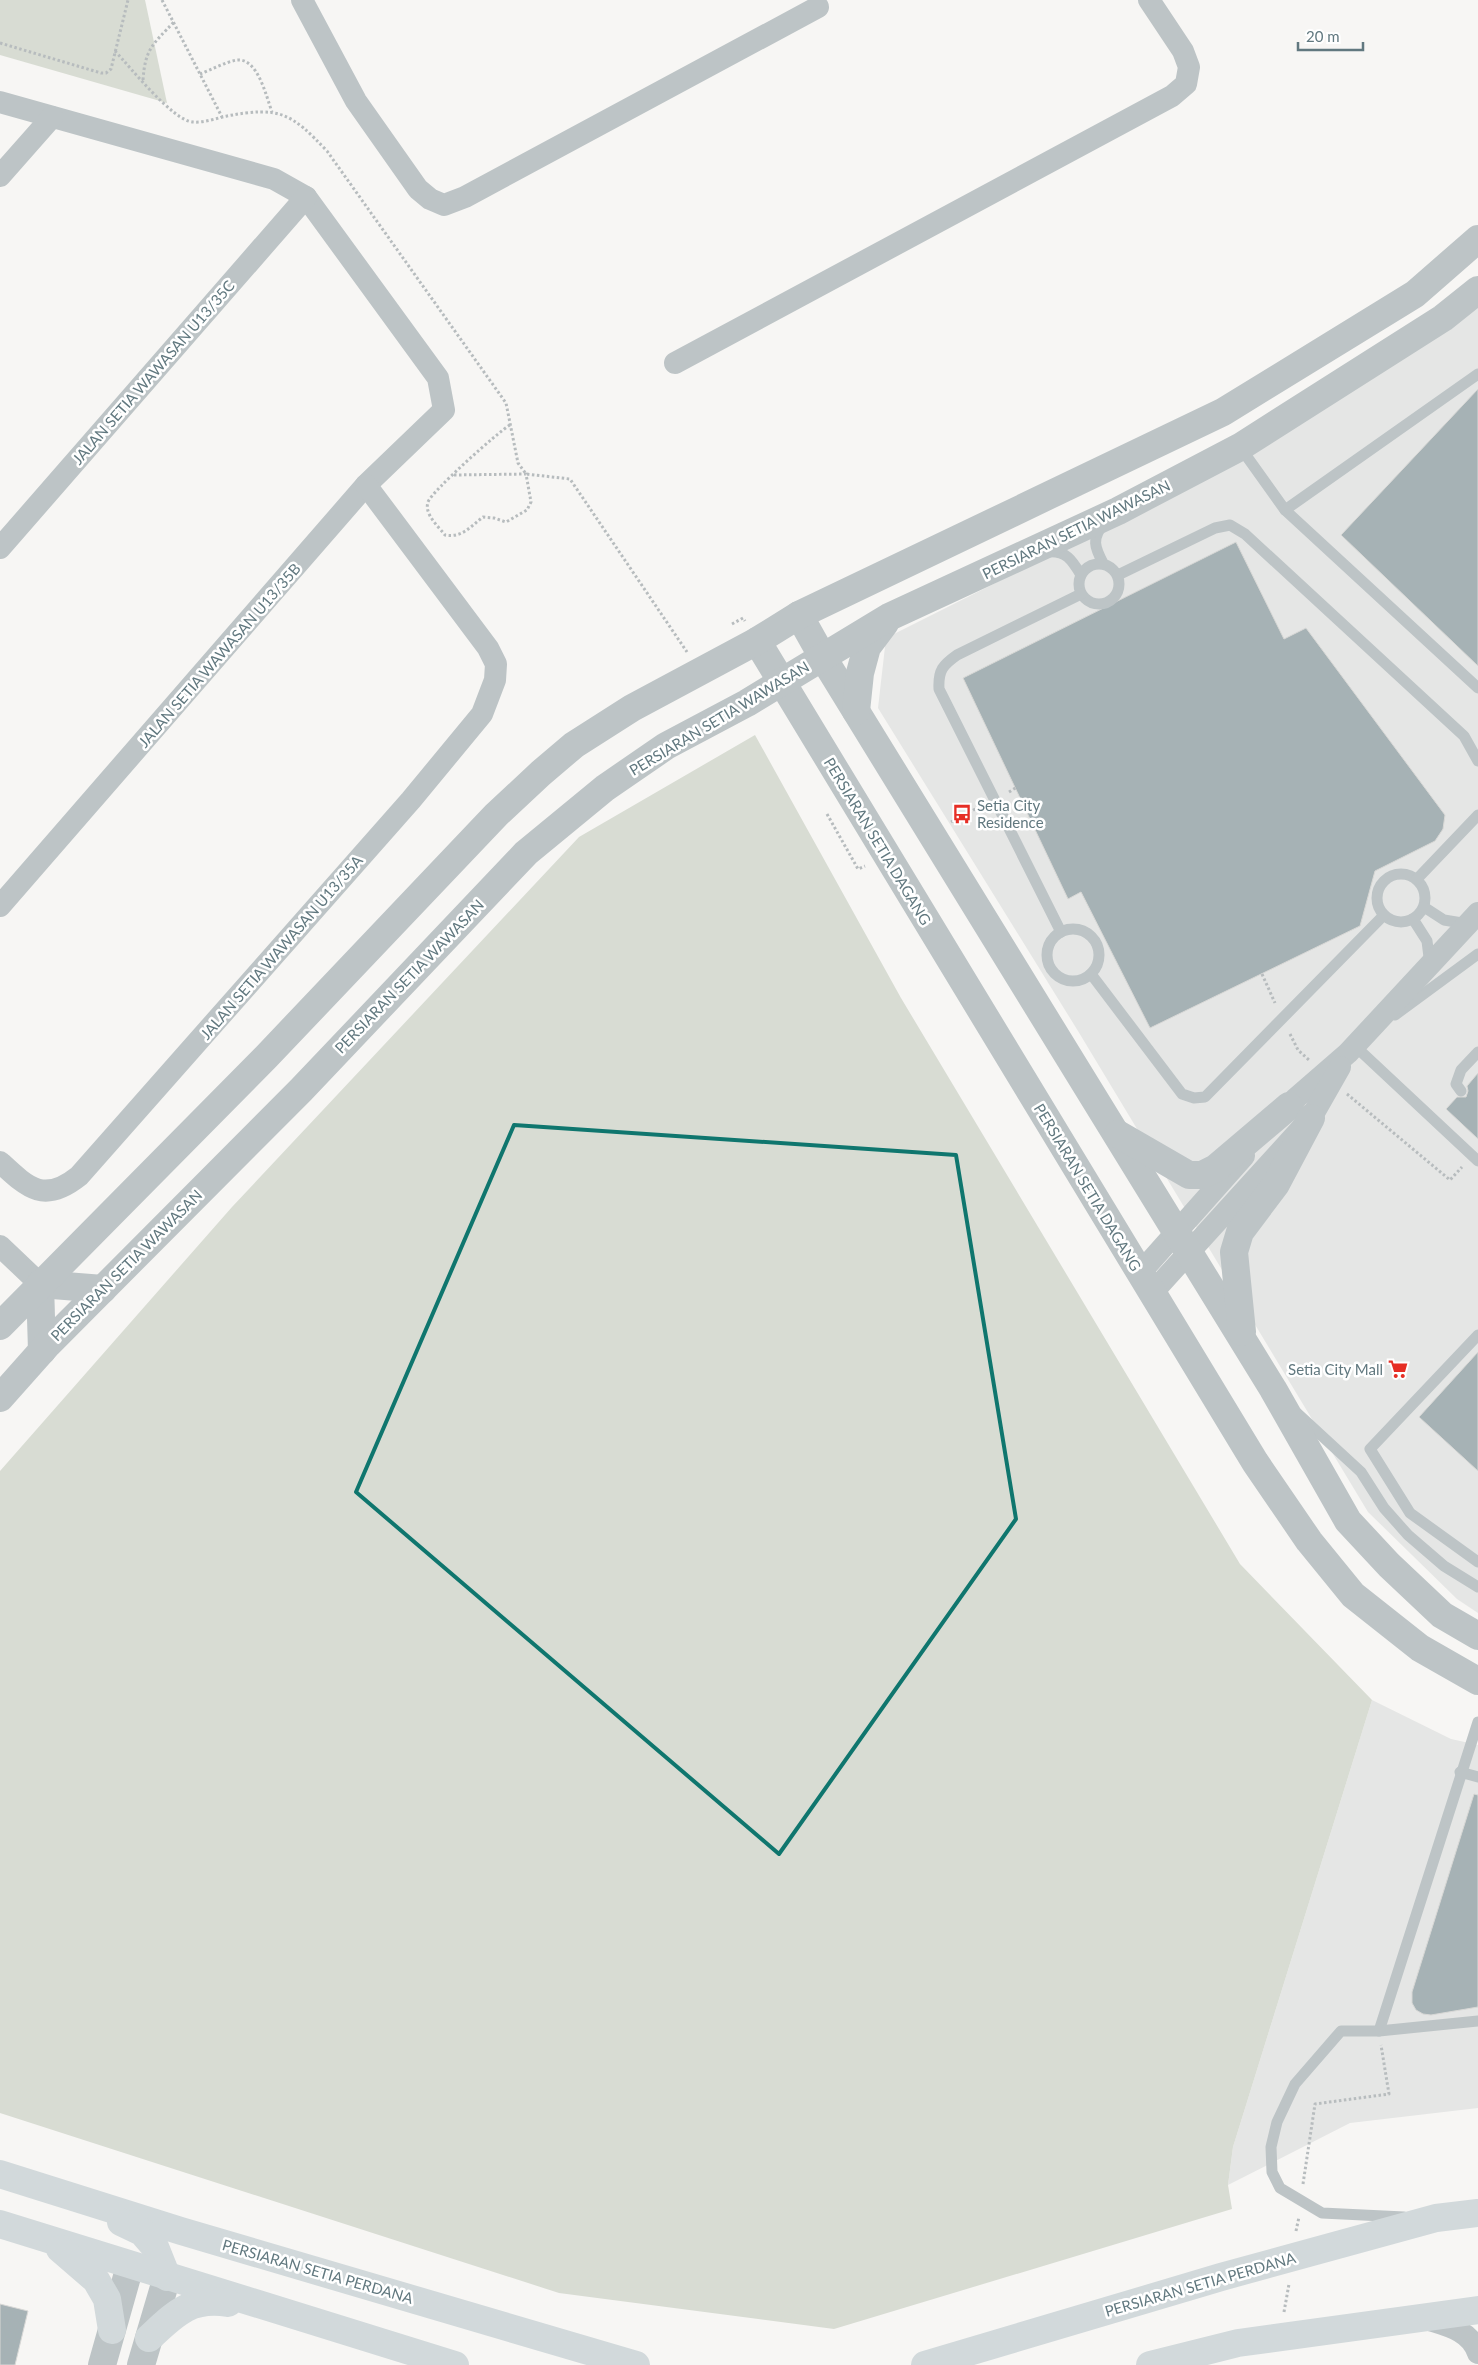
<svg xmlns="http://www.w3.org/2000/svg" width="1478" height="2365" font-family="Lato,sans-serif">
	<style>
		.built { fill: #e5e6e5 }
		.green { fill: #d8dcd3 }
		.building { fill: #a6b2b5; stroke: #d8d8d6 }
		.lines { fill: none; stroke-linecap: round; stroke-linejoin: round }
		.path { stroke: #b7bcbe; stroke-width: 3; stroke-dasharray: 2.5 2.5; stroke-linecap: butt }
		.service { stroke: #bdc4c6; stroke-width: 11 }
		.minor { stroke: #bdc4c6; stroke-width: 22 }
		.tertiary { stroke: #bdc4c6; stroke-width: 28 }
		.secondary { stroke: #d2d9db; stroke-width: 28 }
		.marked { fill: none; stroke: #0f766e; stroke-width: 4; stroke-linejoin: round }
		.labels { text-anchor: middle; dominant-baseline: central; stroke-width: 5; stroke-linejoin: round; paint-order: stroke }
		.street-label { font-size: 15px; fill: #61787f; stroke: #fff }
		.poi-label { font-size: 15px; fill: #61787f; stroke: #fff; text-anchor: start }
	</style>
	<rect width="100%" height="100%" fill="#f7f6f4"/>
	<g class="built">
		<path d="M 1478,307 L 1478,1613 L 1457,1599 L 1368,1512 L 1078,1031 L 878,708 L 886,638 L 1241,460 Z"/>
		<path d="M 1372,1700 L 1451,1739 L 1478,1745 L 1478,2108 L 1350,2123 L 1228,2185 L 1233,2147 Z"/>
	</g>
	<g class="green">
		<path d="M 0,0 L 145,0 L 167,103 L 0,55 Z"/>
		<path d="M 755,735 L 901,998 L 1240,1564 L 1372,1700 L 1233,2147 L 1228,2185 L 1232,2209 L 834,2329 L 559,2293 L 0,2113 L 0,1471 L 232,1207 L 579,837 Z"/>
	</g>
	<g class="building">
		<path d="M 1478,389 L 1478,666 L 1341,535 Z"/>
		<path d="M 1236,542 L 1284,639 L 1306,628 L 1445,815 L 1443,829 L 1435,841 L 1375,871 L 1360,926 L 1150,1028 L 1081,892 L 1068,899 L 963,678 Z"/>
		<path d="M 1478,1073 L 1478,1139 L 1446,1109 L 1457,1097 L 1466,1097 L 1468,1091 L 1467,1086 Z"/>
		<path d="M 1478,1352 L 1478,1471 L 1419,1417 Z"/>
		<path d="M 1474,1794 L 1478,1795 L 1478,2007 L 1431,2015 L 1423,2014 L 1416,2010 L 1412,2003 L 1412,1992 Z"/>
		<path d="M 0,2304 L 28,2311 L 15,2365 L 0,2365 Z"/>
	</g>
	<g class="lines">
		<g class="path">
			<path d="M 162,0 L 222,117"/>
			<path d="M 0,43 L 101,73 L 106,73 L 111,69 L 128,0"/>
			<path d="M 115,51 C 131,68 173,121 193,122 C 204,123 217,118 227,116 C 280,106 291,113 327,151 L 506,403 L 518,463 L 526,474 L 570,479 L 687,652"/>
			<path d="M 200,74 C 211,70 225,62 237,60 C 258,58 266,96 272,112"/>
			<path d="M 143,80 C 145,49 153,44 174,22"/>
			<path d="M 454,475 L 526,474 L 531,502 L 527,510 L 506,522 L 494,518 L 483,517 C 470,527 462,538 445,535 C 438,526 424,514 428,502 C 432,491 498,432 510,425"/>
			<path d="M 732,624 L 743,618 L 745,621"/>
			<path d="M 1009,792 L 1017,787"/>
			<path d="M 827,814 L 858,869 L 865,866"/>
			<path d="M 951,822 L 981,806"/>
			<path d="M 1262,974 L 1275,1003"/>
			<path d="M 1290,1034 L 1298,1050 L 1309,1060"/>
			<path d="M 1347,1094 L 1450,1180 L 1462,1167"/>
			<path d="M 1303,2184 L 1315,2104 L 1389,2094 L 1381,2045"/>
			<path d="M 1296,2231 L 1299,2217"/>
			<path d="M 1284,2312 L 1289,2284"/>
		</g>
		<g class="service">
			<path d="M 1240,447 L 1285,510 L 1478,374"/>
			<path d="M 1285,510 L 1478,688"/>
			<path d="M 1047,552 C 1066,550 1072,560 1081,575"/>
			<path d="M 1103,563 C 1095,548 1091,538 1104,524"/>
			<circle cx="1099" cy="584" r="20"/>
			<path d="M 1118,575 L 1215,528 L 1230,525 L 1245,534 L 1464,736 L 1478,761"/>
			<circle cx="1401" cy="898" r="24"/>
			<path d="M 1417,879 L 1478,815"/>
			<path d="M 1424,907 L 1444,920 L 1468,924"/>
			<path d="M 1413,919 L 1427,941 L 1430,965"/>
			<circle cx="1073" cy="955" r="26"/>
			<path d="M 1061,932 L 939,689 C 938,670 943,665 957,655 L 1081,594"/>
			<path d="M 1091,974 L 1182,1094 L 1194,1098 L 1205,1097 L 1384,915"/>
			<path d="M 1395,1015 L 1478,954"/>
			<path d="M 1359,1043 L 1355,1046 L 1478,1161"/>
			<path d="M 1461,1091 L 1456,1084 L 1461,1070 L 1478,1052"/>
			<path d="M 1478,1335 L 1370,1449 L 1410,1513 L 1478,1562"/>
			<path d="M 1297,1413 L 1361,1472 L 1384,1508 L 1408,1535 L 1444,1566 L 1478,1587"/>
			<path d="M 1460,1772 L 1478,1777"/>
			<path d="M 1379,2031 L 1478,2021"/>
			<path d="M 1404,2217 L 1322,2213 L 1280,2188 L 1272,2172 L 1271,2147 L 1277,2122 L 1295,2084 L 1341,2031 L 1379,2031 L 1478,1722"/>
		</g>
		<g class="minor">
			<path d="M 302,0 L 356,101 L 418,189 L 430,199 L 444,205 L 465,197 L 818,7"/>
			<path d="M 0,102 L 274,179 L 306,197 L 438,378 L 444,410 L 366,485 L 0,906"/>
			<path d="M 0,176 L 52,117"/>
			<path d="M 675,363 L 1172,96 L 1186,84 L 1189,67 L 1183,51 L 1149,0"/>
			<path d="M 0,548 L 306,197"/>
			<path d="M 1277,1119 L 1295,1099 L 1348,1053 L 1478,913"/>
			<path d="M 0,1162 C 28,1188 44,1204 79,1176 L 411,800 L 482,714 L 495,680 L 496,664 L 488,648 L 366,485"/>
			<path d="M 0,1246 L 40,1284"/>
			<path d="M 1140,1273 L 1244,1156"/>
			<path d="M 1152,1293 L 1311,1118 L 1340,1067"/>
			<path d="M 1423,2318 C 1444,2325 1470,2329 1478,2353"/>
		</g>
		<g class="tertiary">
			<path d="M 799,615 L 822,656 L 1273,1389 L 1348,1521 L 1389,1565 L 1442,1615 L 1478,1636"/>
			<path d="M 757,641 L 1255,1462 L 1309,1541 L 1353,1595 L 1420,1648 L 1478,1681"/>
			<path d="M 856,711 L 860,673 L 867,647 L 885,623"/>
			<path d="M 1118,1134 L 1189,1175 L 1202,1175 L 1216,1168 L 1289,1106"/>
			<path d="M 40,1284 L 42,1351"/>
			<path d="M 40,1284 L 103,1289"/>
			<path d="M 0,1326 L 266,1057 L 496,815 L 541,773 L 574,745 L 632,708 L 757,641 L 799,615 L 1223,412 L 1415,294 L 1478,239"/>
			<path d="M 1242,1332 L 1234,1252 L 1240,1232 L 1276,1184 L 1311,1118"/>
			<path d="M 0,1398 L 48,1344 L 301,1090 L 526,853 L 605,788 L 666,746 L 747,703 L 889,617 L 1118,511 L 1240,447 L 1443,318 L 1478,290"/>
			<path d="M 102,2365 L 130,2266"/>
			<path d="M 141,2365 L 167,2277"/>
		</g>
		<g class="secondary">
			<path d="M 0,2174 L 181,2231 L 636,2365"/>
			<path d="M 121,2222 L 142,2232 L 155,2247 L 167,2277"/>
			<path d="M 0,2224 L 455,2365"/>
			<path d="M 60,2249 L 96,2280 L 107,2299 L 112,2330"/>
			<path d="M 149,2338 C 175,2314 190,2297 228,2303"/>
			<path d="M 925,2365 L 1221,2277 L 1436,2218 L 1478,2213"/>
			<path d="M 1150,2365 L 1238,2343 L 1478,2310"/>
		</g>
	</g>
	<path class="marked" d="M 514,1125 L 956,1155 L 1016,1519 L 779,1854 L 356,1492 Z"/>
	<defs>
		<symbol id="bus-bare" viewBox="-9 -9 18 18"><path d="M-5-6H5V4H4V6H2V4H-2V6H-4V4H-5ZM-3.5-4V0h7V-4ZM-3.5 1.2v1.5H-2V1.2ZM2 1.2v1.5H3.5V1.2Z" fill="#e62e25" stroke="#fff" stroke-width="2.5" paint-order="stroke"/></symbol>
		<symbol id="supermarket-bare" viewBox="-9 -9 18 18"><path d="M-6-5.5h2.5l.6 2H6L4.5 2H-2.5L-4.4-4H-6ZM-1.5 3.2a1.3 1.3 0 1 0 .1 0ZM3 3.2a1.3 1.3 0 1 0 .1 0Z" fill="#e62e25" stroke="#fff" stroke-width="2.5" paint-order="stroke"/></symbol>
	</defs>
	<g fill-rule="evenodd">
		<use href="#bus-bare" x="948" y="800" width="28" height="28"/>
		<use href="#supermarket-bare" x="1384" y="1355" width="28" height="28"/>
	</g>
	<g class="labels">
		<g class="street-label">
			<text transform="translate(153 372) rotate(-49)">JALAN SETIA WAWASAN U13/35C</text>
			<text transform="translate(1076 529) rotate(-26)">PERSIARAN SETIA WAWASAN</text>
			<text transform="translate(219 655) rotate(-49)">JALAN SETIA WAWASAN U13/35B</text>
			<text transform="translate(719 718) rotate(-31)">PERSIARAN SETIA WAWASAN</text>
			<text transform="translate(878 841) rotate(59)">PERSIARAN SETIA DAGANG</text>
			<text transform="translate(281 947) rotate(-49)">JALAN SETIA WAWASAN U13/35A</text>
			<text transform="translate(409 976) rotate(-46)">PERSIARAN SETIA WAWASAN</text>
			<text transform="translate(1088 1187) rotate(59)">PERSIARAN SETIA DAGANG</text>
			<text transform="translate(126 1265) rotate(-45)">PERSIARAN SETIA WAWASAN</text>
			<text transform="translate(318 2271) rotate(16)">PERSIARAN SETIA PERDANA</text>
			<text transform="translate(1200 2284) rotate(-16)">PERSIARAN SETIA PERDANA</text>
		</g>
		<g class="poi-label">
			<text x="977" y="805">Setia City<tspan x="977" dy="17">Residence</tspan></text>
			<text x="1383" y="1369" text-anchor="end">Setia City Mall</text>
		</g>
	</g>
	<path d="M1298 42v8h65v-8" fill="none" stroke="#61787f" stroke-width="2.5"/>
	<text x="1306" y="42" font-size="15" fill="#61787f" stroke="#ffffff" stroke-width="4" paint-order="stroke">20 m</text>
</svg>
